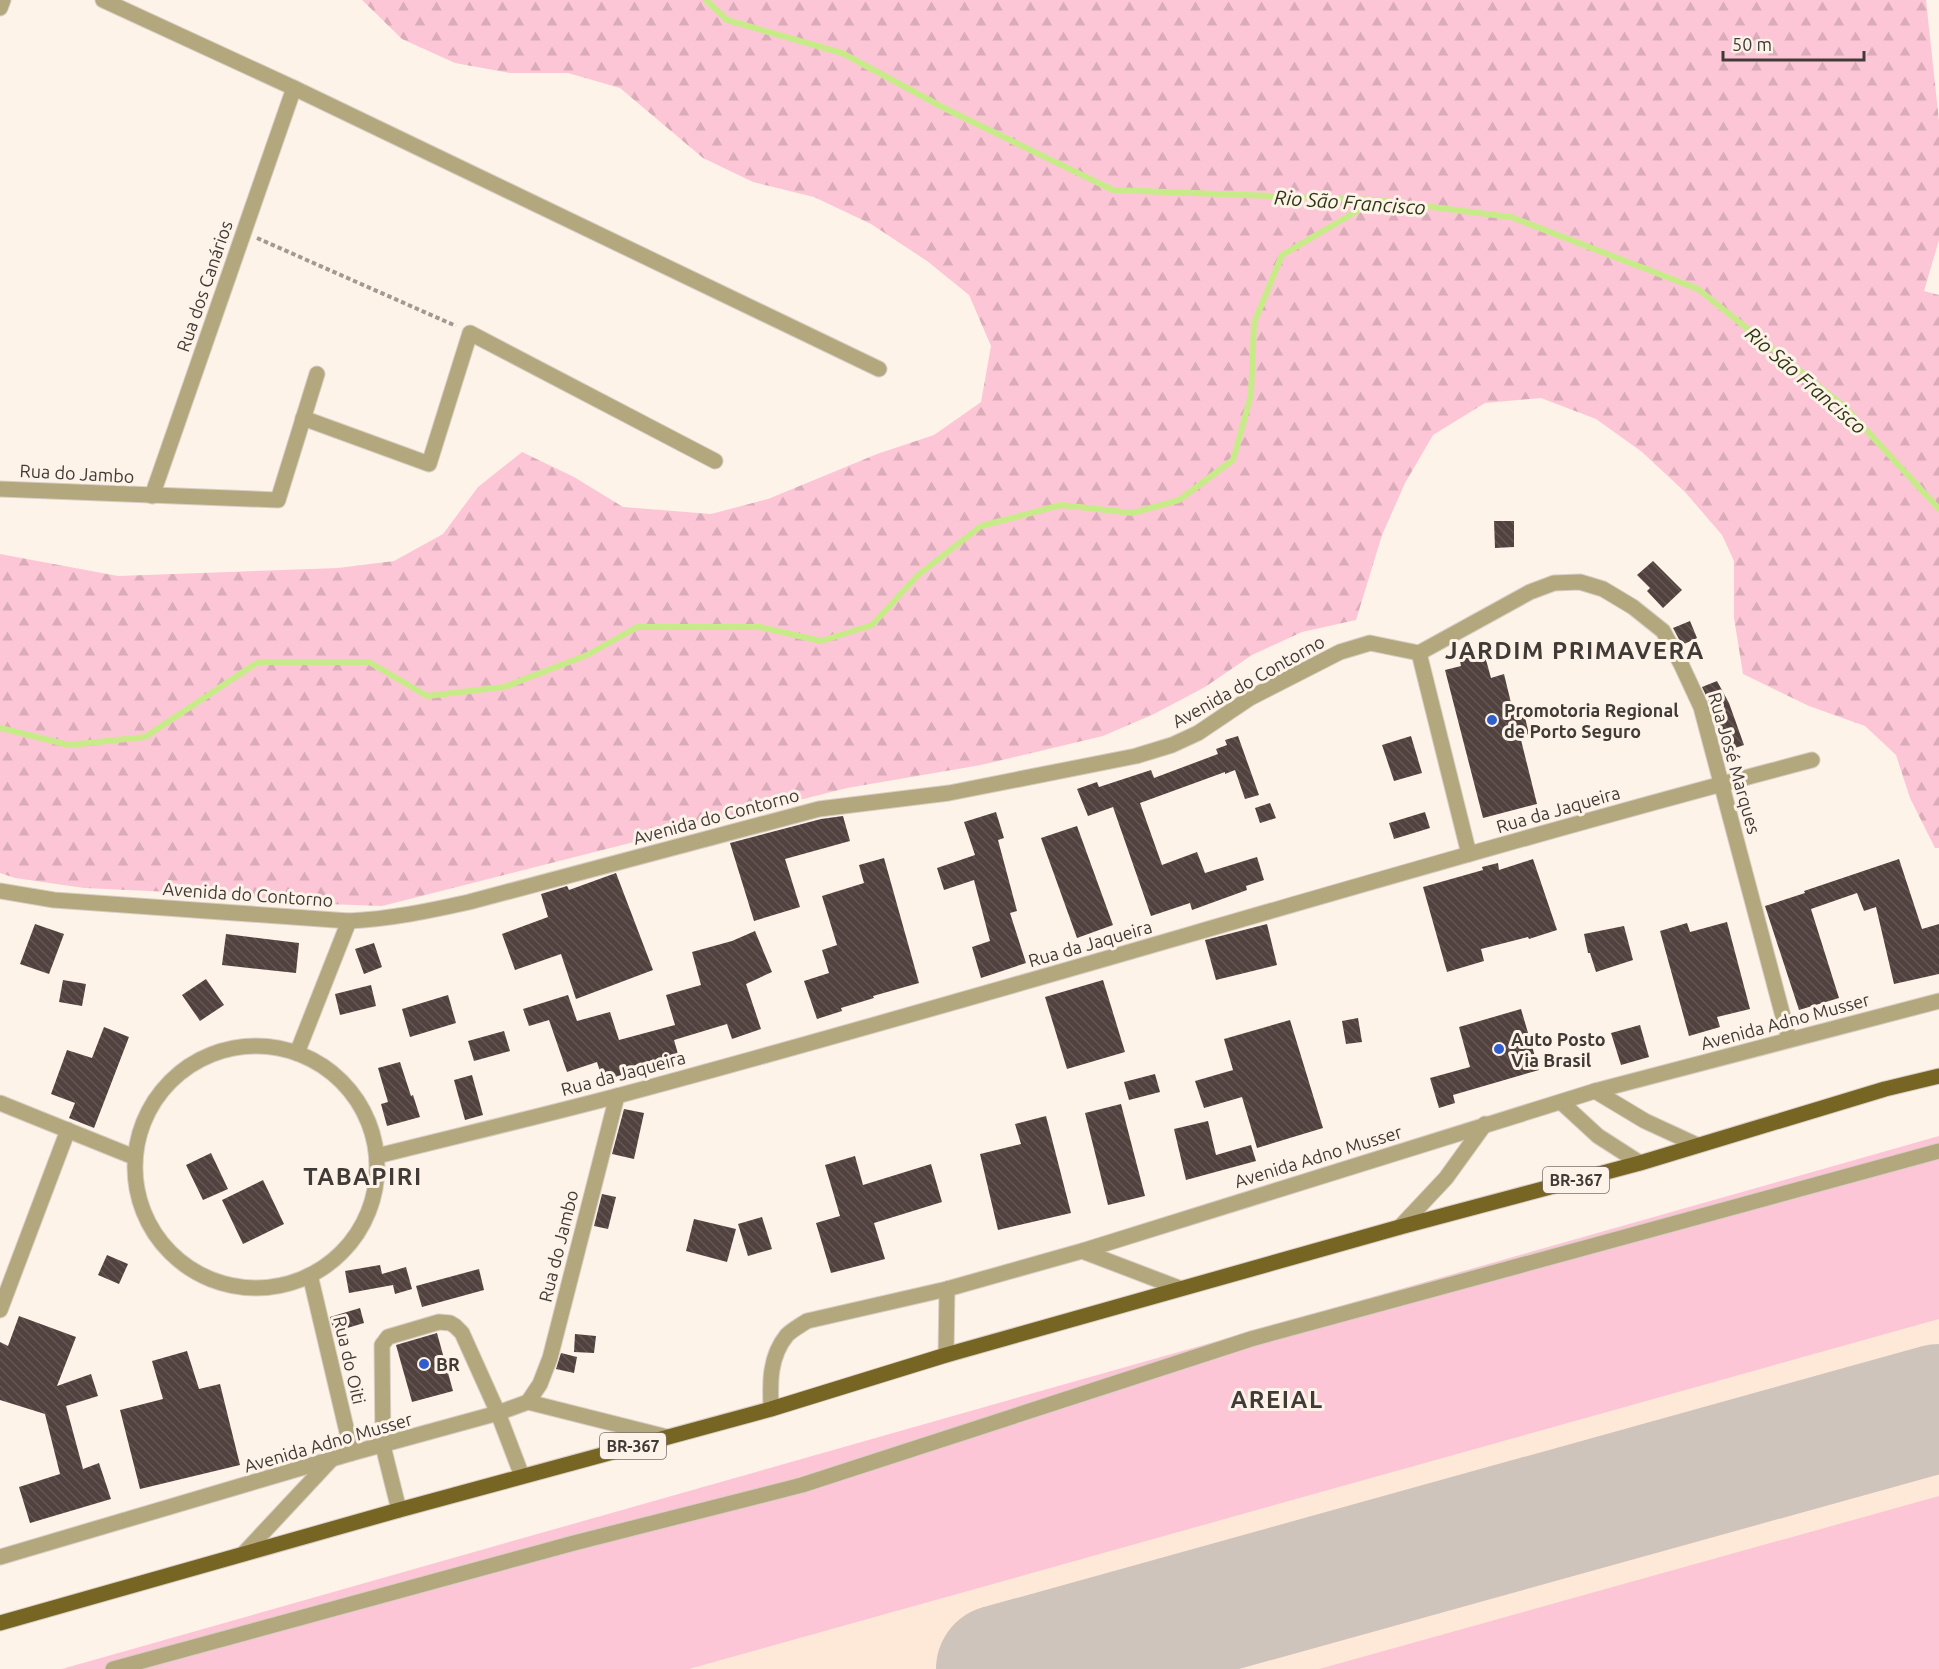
<svg xmlns="http://www.w3.org/2000/svg" width="1939" height="1669" font-family="Ubuntu,sans-serif">
	<style>
		.built { fill: #fee9d8 }
		.grass { fill: #fdc6d7 }
		.forest { fill: url(#forest-firs) }
		.lines { fill: none; stroke-linecap: round; stroke-linejoin: round }
		.stream { stroke: #c8eb8a; stroke-width: 6 }
		.runway { stroke: #cec4bc; stroke-width: 128 }
		.building { fill: url(#building-back-hatch) }
		.minor-casing { stroke: #d8cec5; stroke-width: 17 }
		.major-casing { stroke: #d8cec5; stroke-width: 17 }
		.path { stroke: #a29a92; stroke-width: 4; stroke-dasharray: 4.5 3; stroke-linecap: butt }
		.minor { stroke: #b3a77d; stroke-width: 15 }
		.major { stroke: #776523; stroke-width: 15 }
		.poi-dot { fill: #2f5ecd; stroke: #fef3e9; stroke-width: 2 }
		.labels { text-anchor: middle; dominant-baseline: central; stroke-width: 6; stroke-linejoin: round; paint-order: stroke }
		.shield { fill: #fef3e9; stroke: #79726c; stroke-width: 1.5 }
		.shield-label { font-size: 16px; font-weight: bold; fill: #403b36 }
		.street-label { font-size: 18px; fill: #403b36; stroke: #fef3e9 }
		.poi-label { font-size: 18px; font-weight: bold; fill: #403b36; stroke: #fef3e9; text-anchor: start }
		.water-label { font-size: 20px; font-style: italic; fill: #2b3811; stroke: #fef3e9 }
		.district-label { font-size: 24px; font-weight: bold; letter-spacing: 1.5px; fill: #403b36; stroke: #fef3e9 }
	</style>
	<defs>
		<pattern id="forest-firs" width="22" height="20" patternUnits="userSpaceOnUse" patternTransform="scale(1.5)"><rect width="22" height="20" fill="#fdc6d7"/><path d="M5 1l3.5 6h-7zM16 11l3.5 6h-7z" fill="#daabb9"/></pattern>
		<pattern id="building-back-hatch" width="6" height="6" patternUnits="userSpaceOnUse" patternTransform="scale(1.5)"><rect width="6" height="6" fill="#51423f"/><path d="M-1 5l2 2M0 0l6 6M5-1l2 2" fill="none" stroke="#635653"/></pattern>
	</defs>
	<rect width="100%" height="100%" fill="#fef3e9"/>
	<path class="built" d="M 1939,1137 L 1939,1669 L 61,1669 L 153,1644 Z"/>
	<g class="grass">
		<path d="M 1939,1136 L 1939,1319 L 689,1669 L 62,1669 Z"/>
		<path d="M 1939,1496 L 1939,1669 L 1319,1669 Z"/>
	</g>
	<path class="forest" d="M 362,0 L 1926,0 L 1939,121 L 1939,240 L 1924,291 L 1939,295 L 1939,848 L 1935,848 L 1910,798 L 1896,755 L 1865,726 L 1809,706 L 1743,674 L 1734,618 L 1734,561 L 1722,535 L 1685,492 L 1642,452 L 1596,419 L 1541,398 L 1485,403 L 1433,435 L 1405,483 L 1382,535 L 1356,620 L 1302,632 L 1252,655 L 1205,687 L 1154,714 L 1103,736 L 981,765 L 847,788 L 382,906 L 326,904 L 213,894 L 84,888 L 15,878 L 0,873 L 0,554 L 118,576 L 338,568 L 394,561 L 443,534 L 478,487 L 522,452 L 574,477 L 623,507 L 711,514 L 768,499 L 877,454 L 934,435 L 981,402 L 991,346 L 969,295 L 927,261 L 871,224 L 814,197 L 753,182 L 703,158 L 620,88 L 568,73 L 510,73 L 455,63 L 402,39 Z"/>
	<g class="lines">
		<g class="stream">
			<path d="M 706,0 L 727,20 L 842,53 L 948,110 L 1113,190 L 1376,200 L 1511,217 L 1698,289 L 1845,407 L 1939,509"/>
			<path d="M 0,728 L 69,745 L 145,737 L 258,662 L 369,662 L 427,696 L 504,687 L 587,655 L 637,627 L 760,627 L 821,641 L 872,625 L 918,575 L 981,526 L 1061,505 L 1133,513 L 1179,500 L 1233,460 L 1251,395 L 1254,323 L 1282,255 L 1376,200"/>
		</g>
		<path class="runway" d="M 1000,1669 L 1939,1408"/>
	</g>
	<g class="building">
		<path d="M 1494,521 L 1514,521 L 1514,547 L 1495,548 Z"/>
		<path d="M 1653,561 L 1682,590 L 1663,608 L 1647,591 L 1650,588 L 1637,575 Z"/>
		<path d="M 1690,621 L 1697,638 L 1682,645 L 1673,628 Z"/>
		<path d="M 1483,649 L 1491,678 L 1504,674 L 1512,707 L 1522,705 L 1529,734 L 1520,736 L 1537,804 L 1483,818 L 1445,670 L 1461,666 L 1459,656 Z"/>
		<path d="M 1717,681 L 1729,703 L 1744,745 L 1723,752 L 1712,708 L 1702,687 Z"/>
		<path d="M 1238,736 L 1259,795 L 1245,799 L 1235,770 L 1225,774 L 1225,772 L 1140,803 L 1162,865 L 1197,852 L 1205,873 L 1257,857 L 1264,880 L 1246,886 L 1247,890 L 1192,910 L 1190,903 L 1151,916 L 1113,807 L 1088,816 L 1077,789 L 1097,782 L 1099,787 L 1151,770 L 1154,778 L 1218,754 L 1216,749 L 1227,745 L 1225,740 Z"/>
		<path d="M 1411,736 L 1422,773 L 1394,781 L 1382,745 Z"/>
		<path d="M 1270,803 L 1276,818 L 1260,823 L 1255,808 Z"/>
		<path d="M 996,812 L 1004,838 L 998,840 L 1017,911 L 1010,913 L 1026,963 L 981,978 L 972,947 L 990,941 L 974,880 L 944,890 L 937,868 L 975,855 L 964,822 Z"/>
		<path d="M 1425,812 L 1430,828 L 1394,839 L 1389,823 Z"/>
		<path d="M 843,816 L 850,841 L 785,859 L 800,907 L 754,921 L 730,843 L 821,819 Z"/>
		<path d="M 1077,826 L 1113,925 L 1077,938 L 1041,838 Z"/>
		<path d="M 884,858 L 919,983 L 873,996 L 874,998 L 841,1008 L 842,1011 L 817,1019 L 804,981 L 829,973 L 822,950 L 837,945 L 822,896 L 864,883 L 859,865 Z"/>
		<path d="M 1533,859 L 1557,930 L 1529,939 L 1528,937 L 1481,949 L 1484,961 L 1447,972 L 1423,887 L 1483,870 L 1482,867 L 1498,863 L 1499,870 Z"/>
		<path d="M 1899,859 L 1922,929 L 1939,924 L 1939,974 L 1894,984 L 1876,907 L 1864,911 L 1857,893 L 1811,909 L 1839,998 L 1799,1010 L 1765,906 L 1805,893 L 1804,891 Z"/>
		<path d="M 616,873 L 653,970 L 576,999 L 561,954 L 515,970 L 502,934 L 548,917 L 541,894 L 567,886 L 569,890 Z"/>
		<path d="M 1727,922 L 1750,1009 L 1717,1017 L 1720,1027 L 1689,1036 L 1660,931 L 1687,923 L 1690,932 Z"/>
		<path d="M 35,924 L 64,934 L 49,974 L 20,964 Z"/>
		<path d="M 1267,924 L 1277,965 L 1216,980 L 1205,940 Z"/>
		<path d="M 1624,926 L 1633,960 L 1596,972 L 1590,953 L 1588,953 L 1584,934 Z"/>
		<path d="M 755,931 L 772,972 L 746,984 L 761,1029 L 732,1039 L 727,1024 L 674,1040 L 678,1054 L 628,1067 L 630,1072 L 603,1081 L 597,1062 L 567,1072 L 549,1020 L 529,1026 L 523,1009 L 568,995 L 577,1021 L 610,1012 L 619,1040 L 675,1025 L 666,995 L 701,985 L 692,952 L 732,941 Z"/>
		<path d="M 226,934 L 299,943 L 296,973 L 222,965 Z"/>
		<path d="M 374,943 L 382,967 L 364,974 L 355,949 Z"/>
		<path d="M 206,979 L 224,1005 L 200,1021 L 182,995 Z"/>
		<path d="M 63,980 L 86,984 L 82,1006 L 59,1002 Z"/>
		<path d="M 1103,980 L 1125,1052 L 1067,1069 L 1045,997 Z"/>
		<path d="M 371,985 L 376,1006 L 340,1015 L 335,994 Z"/>
		<path d="M 448,995 L 456,1023 L 410,1037 L 402,1009 Z"/>
		<path d="M 1521,1009 L 1539,1070 L 1453,1095 L 1455,1103 L 1439,1108 L 1430,1078 L 1470,1067 L 1459,1027 Z"/>
		<path d="M 1358,1018 L 1362,1042 L 1346,1044 L 1342,1021 Z"/>
		<path d="M 1290,1020 L 1323,1128 L 1257,1148 L 1242,1097 L 1204,1108 L 1195,1081 L 1233,1070 L 1224,1039 Z"/>
		<path d="M 1640,1025 L 1649,1057 L 1621,1065 L 1611,1033 Z"/>
		<path d="M 104,1027 L 129,1037 L 94,1128 L 69,1118 L 75,1103 L 51,1094 L 67,1050 L 92,1058 Z"/>
		<path d="M 504,1031 L 510,1051 L 474,1061 L 468,1041 Z"/>
		<path d="M 400,1062 L 411,1096 L 413,1095 L 420,1117 L 387,1126 L 381,1104 L 388,1102 L 378,1068 Z"/>
		<path d="M 1155,1074 L 1160,1092 L 1129,1100 L 1124,1082 Z"/>
		<path d="M 472,1075 L 483,1115 L 465,1120 L 454,1080 Z"/>
		<path d="M 1121,1104 L 1145,1196 L 1108,1205 L 1085,1113 Z"/>
		<path d="M 624,1109 L 644,1113 L 634,1159 L 612,1154 Z"/>
		<path d="M 1046,1116 L 1071,1213 L 998,1230 L 980,1154 L 1021,1144 L 1015,1124 Z"/>
		<path d="M 1208,1121 L 1216,1155 L 1251,1145 L 1256,1161 L 1186,1180 L 1174,1129 Z"/>
		<path d="M 211,1153 L 228,1189 L 203,1200 L 186,1165 Z"/>
		<path d="M 855,1156 L 863,1185 L 931,1164 L 942,1202 L 874,1223 L 885,1259 L 831,1273 L 816,1223 L 840,1216 L 825,1165 Z"/>
		<path d="M 263,1180 L 284,1224 L 243,1244 L 222,1200 Z"/>
		<path d="M 602,1194 L 616,1197 L 608,1229 L 594,1226 Z"/>
		<path d="M 762,1217 L 772,1249 L 748,1256 L 738,1224 Z"/>
		<path d="M 694,1219 L 736,1229 L 727,1262 L 686,1251 Z"/>
		<path d="M 107,1255 L 128,1264 L 119,1284 L 98,1275 Z"/>
		<path d="M 380,1265 L 382,1274 L 406,1267 L 412,1289 L 395,1294 L 393,1285 L 349,1293 L 345,1271 Z"/>
		<path d="M 479,1269 L 484,1290 L 422,1307 L 416,1286 Z"/>
		<path d="M 360,1308 L 364,1323 L 334,1332 L 330,1317 Z"/>
		<path d="M 19,1316 L 76,1337 L 57,1386 L 91,1374 L 98,1396 L 66,1406 L 83,1469 L 99,1463 L 111,1499 L 30,1523 L 19,1487 L 60,1474 L 45,1414 L 0,1400 L 0,1342 L 8,1346 Z"/>
		<path d="M 437,1333 L 453,1391 L 412,1402 L 396,1345 Z"/>
		<path d="M 575,1334 L 596,1336 L 594,1353 L 574,1352 Z"/>
		<path d="M 187,1351 L 199,1389 L 220,1384 L 240,1465 L 140,1489 L 120,1410 L 163,1399 L 152,1361 Z"/>
		<path d="M 561,1353 L 577,1357 L 574,1373 L 556,1369 Z"/>
	</g>
	<g class="lines">
		<defs>
			<g id="minor">
				<path d="M 103,0 L 294,88 L 879,369"/>
				<path d="M 0,8 L 3,0"/>
				<path d="M 303,418 L 429,464 L 470,333 L 715,461"/>
				<path d="M 0,489 L 278,500 L 317,374"/>
				<path d="M 152,496 L 294,88"/>
				<path d="M 1419,653 L 1530,592 L 1554,583 L 1580,582 L 1603,589 L 1633,607 L 1663,631 L 1681,664 L 1701,707 L 1789,1039"/>
				<path d="M 1419,653 L 1469,854"/>
				<path d="M 0,891 L 54,900 L 349,921 C 390,919 429,911 469,902 L 819,809 L 949,793 L 1136,756 L 1172,745 L 1198,733 L 1250,698 L 1340,652 L 1370,643 L 1419,653"/>
				<circle cx="256" cy="1167" r="121"/>
				<path d="M 297,1053 L 349,921"/>
				<path d="M 1595,1091 L 1645,1121 L 1697,1145"/>
				<path d="M 1561,1102 L 1598,1136 L 1640,1163"/>
				<path d="M 0,1103 L 134,1157"/>
				<path d="M 377,1156 C 457,1136 537,1117 617,1096 C 1017,989 1412,865 1812,760"/>
				<path d="M 1400,1227 L 1446,1178 L 1485,1124"/>
				<path d="M 1082,1251 L 1179,1288"/>
				<path d="M 310,1275 L 352,1453"/>
				<path d="M 0,1310 L 68,1130"/>
				<path d="M 946,1355 L 947,1289"/>
				<path d="M 528,1402 L 540,1384 L 550,1358 L 617,1096"/>
				<path d="M 771,1409 C 770,1383 769,1357 787,1335 C 792,1330 801,1325 807,1321 L 947,1289 L 1082,1251 L 1595,1091 L 1939,1001"/>
				<path d="M 399,1510 L 383,1446 L 382,1345 L 388,1337 L 439,1322 L 450,1323 L 455,1326 L 462,1333 L 498,1413 L 522,1476"/>
				<path d="M 244,1553 L 330,1461"/>
				<path d="M 0,1557 L 352,1453 L 498,1413 L 528,1402 L 667,1437"/>
				<path d="M 113,1669 L 574,1543 L 802,1485 L 1251,1339 L 1939,1151"/>
			</g>
			<path id="major" d="M 0,1623 L 399,1510 L 771,1409 L 946,1355 L 1400,1227 L 1640,1163 L 1885,1089 L 1939,1076"/>
		</defs>
		<use href="#minor" class="minor-casing"/>
		<use href="#major" class="major-casing"/>
		<path class="path" d="M 257,238 L 456,326"/>
		<use href="#minor" class="minor"/>
		<use href="#major" class="major"/>
	</g>
	<g class="poi-dot">
		<circle cx="1492" cy="720" r="6"/>
		<circle cx="1499" cy="1049" r="6"/>
		<circle cx="424" cy="1364" r="6"/>
	</g>
	<g class="labels">
		<g class="shield">
			<rect x="1543" y="1167" width="66" height="26" rx="4.5"/>
			<rect x="600" y="1433" width="66" height="26" rx="4.5"/>
		</g>
		<g class="shield-label">
			<text x="1576" y="1180">BR-367</text>
			<text x="633" y="1446">BR-367</text>
		</g>
		<g class="street-label">
			<text transform="translate(204 286) rotate(-71)">Rua dos Canários</text>
			<text transform="translate(77 473) rotate(3)">Rua do Jambo</text>
			<text transform="translate(1248 681) rotate(-29)">Avenida do Contorno</text>
			<text transform="translate(1735 763) rotate(74)">Rua José Marques</text>
			<text transform="translate(1558 809) rotate(-16)">Rua da Jaqueira</text>
			<text transform="translate(716 816) rotate(-15)">Avenida do Contorno</text>
			<text transform="translate(248 894) rotate(4)">Avenida do Contorno</text>
			<text transform="translate(1090 943) rotate(-16)">Rua da Jaqueira</text>
			<text transform="translate(1785 1021) rotate(-15)">Avenida Adno Musser</text>
			<text transform="translate(623 1073) rotate(-15)">Rua da Jaqueira</text>
			<text transform="translate(1318 1156) rotate(-17)">Avenida Adno Musser</text>
			<text transform="translate(558 1246) rotate(-76)">Rua do Jambo</text>
			<text transform="translate(350 1360) rotate(77)">Rua do Oiti</text>
			<text transform="translate(328 1442) rotate(-16)">Avenida Adno Musser</text>
		</g>
		<g class="poi-label">
			<text x="1504" y="710">Promotoria Regional<tspan x="1504" dy="21">de Porto Seguro</tspan></text>
			<text x="1511" y="1039">Auto Posto<tspan x="1511" dy="21">Via Brasil</tspan></text>
			<text x="436" y="1364">BR</text>
		</g>
		<g class="water-label">
			<text transform="translate(1350 202) rotate(4)">Rio São Francisco</text>
			<text transform="translate(1806 380) rotate(41)">Rio São Francisco</text>
		</g>
		<g class="district-label">
			<text x="1575" y="650">JARDIM PRIMAVERA</text>
			<text x="363" y="1176">TABAPIRI</text>
			<text x="1277" y="1399">AREIAL</text>
		</g>
	</g>
	<path d="M1723 51v9h141v-9" fill="none" stroke="#403b36" stroke-width="3"/>
	<text x="1732" y="51" font-size="18" fill="#403b36" stroke="#fef3e9" stroke-width="4.5" paint-order="stroke">50 m</text>
</svg>
